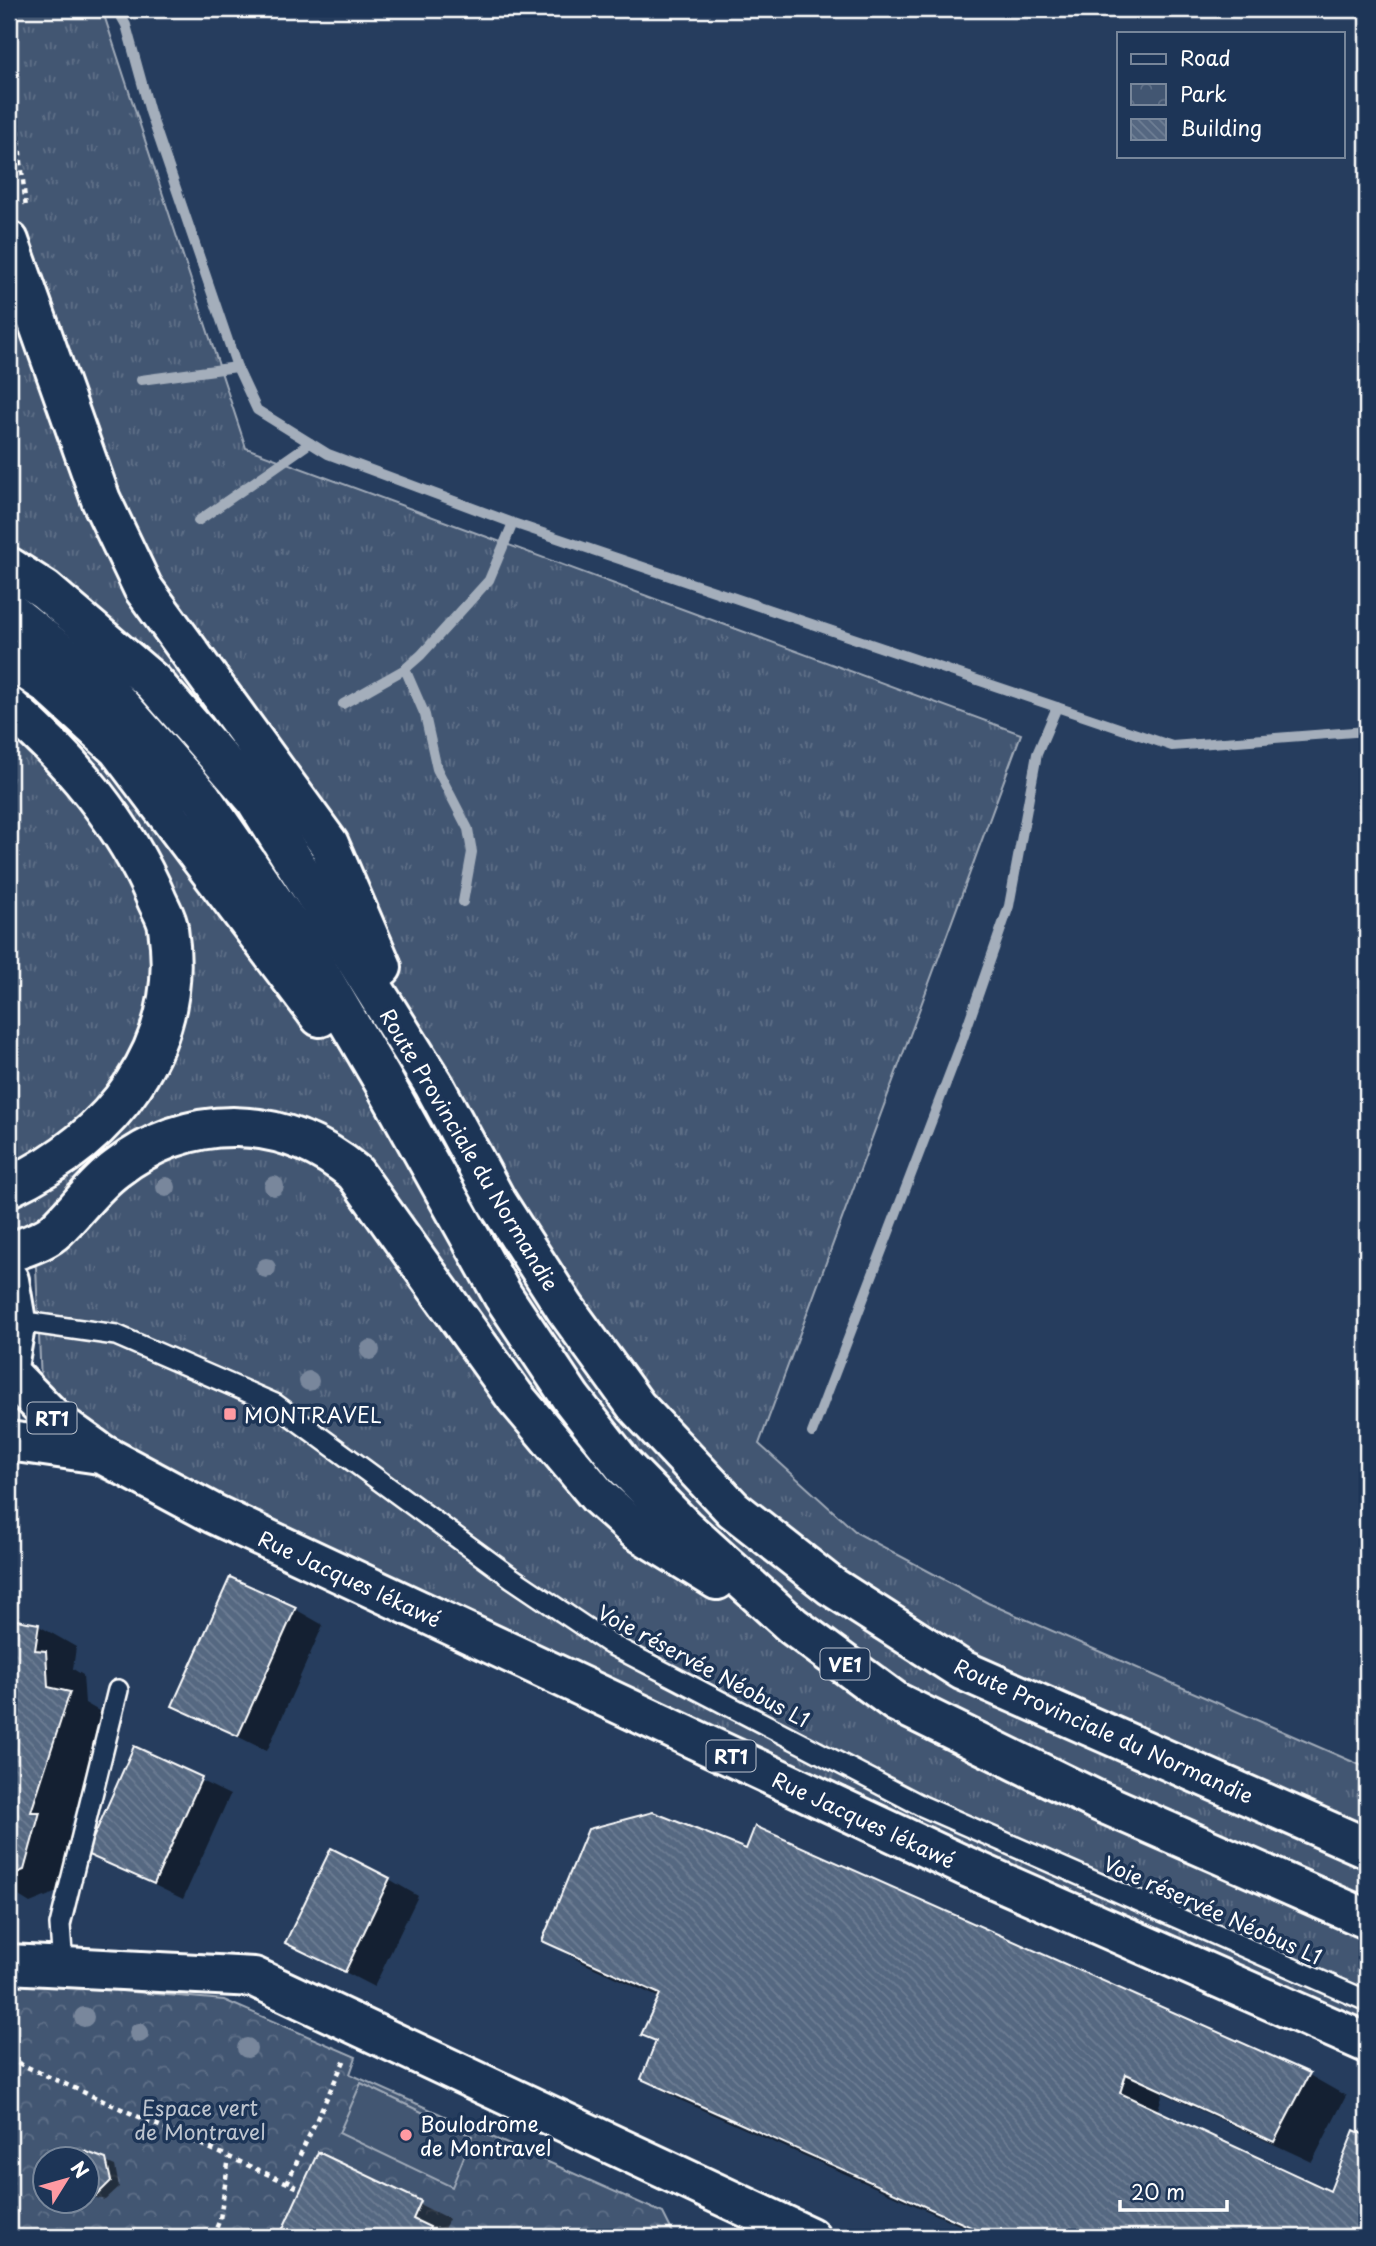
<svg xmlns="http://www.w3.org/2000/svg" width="1376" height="2246" font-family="'Playpen Sans',sans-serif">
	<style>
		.grass { fill: url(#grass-tufts); stroke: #a0aab8; stroke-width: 2 }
		.park { fill: url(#park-crowns); stroke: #a0aab8; stroke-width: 2; fill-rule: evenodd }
		.garden { fill: #425672; stroke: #a0aab8; stroke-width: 2 }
		.shadow { fill: #0007 }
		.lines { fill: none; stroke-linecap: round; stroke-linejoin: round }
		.stream { stroke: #a4aebb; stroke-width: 10 }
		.building { fill: url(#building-back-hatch); stroke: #fff; stroke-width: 2 }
		.service-casing { stroke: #fff; stroke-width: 24 }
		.minor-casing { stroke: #fff; stroke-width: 44 }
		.primary-casing { stroke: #fff; stroke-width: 44 }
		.trunk-casing { stroke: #fff; stroke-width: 44 }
		.path { stroke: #fff; stroke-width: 4.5; stroke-dasharray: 5 5; stroke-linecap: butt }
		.service { stroke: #1d3557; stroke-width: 19 }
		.minor { stroke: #1d3557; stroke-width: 38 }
		.primary { stroke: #1d3557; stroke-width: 38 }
		.trunk { stroke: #1d3557; stroke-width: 38 }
		.tree { fill: #79879c }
		.poi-dot { fill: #ff9aa2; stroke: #1d3557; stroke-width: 2.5 }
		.labels { text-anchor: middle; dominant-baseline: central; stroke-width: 7; stroke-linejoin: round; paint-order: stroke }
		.shield { fill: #1d3557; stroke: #bbc2cd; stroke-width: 2 }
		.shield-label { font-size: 19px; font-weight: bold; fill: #fff }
		.street-label { font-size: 21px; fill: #fff; stroke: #1d3557 }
		.poi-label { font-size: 21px; fill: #fff; stroke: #1d3557; text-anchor: start }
		.park-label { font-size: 21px; fill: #bdc4ce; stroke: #1d3557 }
	</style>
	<defs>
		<pattern id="grass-tufts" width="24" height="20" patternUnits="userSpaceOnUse" patternTransform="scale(1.75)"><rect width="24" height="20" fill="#425672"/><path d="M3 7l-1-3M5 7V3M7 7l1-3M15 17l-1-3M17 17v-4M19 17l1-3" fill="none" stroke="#5e6f87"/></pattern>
		<pattern id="park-crowns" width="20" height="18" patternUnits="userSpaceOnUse" patternTransform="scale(1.75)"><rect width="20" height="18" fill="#425672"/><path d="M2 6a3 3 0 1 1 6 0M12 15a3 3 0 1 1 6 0" fill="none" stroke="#5e6f87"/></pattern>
		<pattern id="building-back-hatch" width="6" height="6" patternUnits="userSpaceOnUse" patternTransform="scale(1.75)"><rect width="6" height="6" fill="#556781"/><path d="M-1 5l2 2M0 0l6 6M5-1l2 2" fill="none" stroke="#6e7e94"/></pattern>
	</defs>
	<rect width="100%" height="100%" fill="#263d5e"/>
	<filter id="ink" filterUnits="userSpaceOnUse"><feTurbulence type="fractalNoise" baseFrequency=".0143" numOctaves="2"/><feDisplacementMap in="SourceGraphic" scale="14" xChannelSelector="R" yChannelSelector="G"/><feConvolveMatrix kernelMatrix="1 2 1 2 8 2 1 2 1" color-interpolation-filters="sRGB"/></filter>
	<g filter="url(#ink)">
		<path class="grass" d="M 9,9 L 102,9 L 246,448 L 1021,734 L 759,1444 L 857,1533 L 988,1603 L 1367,1768 L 1367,2062 L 44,1452 L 36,1267 L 9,1235 Z"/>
		<path class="park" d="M 9,1981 L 224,2000 L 356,2057 L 350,2074 L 663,2213 L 675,2237 L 9,2237 ZM 46,2158 L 88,2158 L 88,2200 L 46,2200 Z"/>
		<path class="garden" d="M 361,2083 L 472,2136 L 452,2187 L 339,2133 Z"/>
		<g class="shadow">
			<path d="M 295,1609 L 323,1625 L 267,1751 L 174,1705 Z"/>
			<path d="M 13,1621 L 39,1626 L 76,1647 L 73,1669 L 83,1675 L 85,1703 L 106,1715 L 69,1831 L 77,1835 L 62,1890 L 30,1903 L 9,1890 L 9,1646 Z"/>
			<path d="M 135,1749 L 230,1795 L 183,1899 L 88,1853 Z"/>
			<path d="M 756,1829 L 1309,2075 L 1346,2096 L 1312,2162 L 1163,2093 L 1157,2113 L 1331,2194 L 1355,2132 L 1367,2138 L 1367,2237 L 986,2237 L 680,2100 L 643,2079 L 658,2043 L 643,2035 L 660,1998 L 581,1962 L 544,1940 L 747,1852 Z"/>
			<path d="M 389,1879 L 418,1896 L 374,1987 L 287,1942 Z"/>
			<path d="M 85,2153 L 115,2166 L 119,2187 L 105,2200 L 88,2196 L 88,2158 L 79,2158 Z"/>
			<path d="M 319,2154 L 449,2219 L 441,2235 L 445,2237 L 281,2237 Z"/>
		</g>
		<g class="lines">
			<g class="stream">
				<path d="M 117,9 L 126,25 L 150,112 L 237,367 L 257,410 L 328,454 L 513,523 L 1172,746 L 1367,731"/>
				<path d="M 141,380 L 237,367"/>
				<path d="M 198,521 L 310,443"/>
				<path d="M 405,669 L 425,715 L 437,769 L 468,829 L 472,852 L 463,902"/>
				<path d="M 343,704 L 405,669 L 421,655 L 489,580 L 513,523"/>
				<path d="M 812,1433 L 961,1044 L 1009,906 L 1037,754 L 1057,707"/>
			</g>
		</g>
		<g class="building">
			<path d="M 230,1577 L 296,1607 L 238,1736 L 172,1706 Z"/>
			<path d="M 11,1619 L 39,1624 L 35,1650 L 46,1651 L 48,1687 L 70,1692 L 31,1812 L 40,1812 L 24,1870 L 9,1876 Z"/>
			<path d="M 134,1746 L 202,1777 L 154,1884 L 86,1854 Z"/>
			<path d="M 653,1812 L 746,1849 L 755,1826 L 1310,2073 L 1274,2142 L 1126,2074 L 1120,2093 L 1330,2191 L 1354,2130 L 1367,2136 L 1367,2237 L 993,2237 L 641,2079 L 656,2041 L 641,2035 L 660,1994 L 542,1941 L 588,1829 Z"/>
			<path d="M 331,1848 L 390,1878 L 345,1972 L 285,1943 Z"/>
			<path d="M 84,2151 L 106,2159 L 111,2181 L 96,2196 L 88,2194 L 88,2158 L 76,2158 Z"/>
			<path d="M 318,2152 L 421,2201 L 413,2219 L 430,2227 L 426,2237 L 279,2237 Z"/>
		</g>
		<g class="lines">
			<defs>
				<g id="service">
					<path d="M 11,1320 L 116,1335 L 275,1404 L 512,1578 L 610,1644 L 922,1806 L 1367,2001"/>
					<path d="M 63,1967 L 60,1925 L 118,1690"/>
				</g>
				<path id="minor" d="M 9,1964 L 254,1977 L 810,2237"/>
				<g id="primary">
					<path d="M 9,1280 L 16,1321 L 9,1361"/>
					<path d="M 9,1373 L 56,1421 L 102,1454 L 214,1514 L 965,1866 L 1367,2043"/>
					<path d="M 9,1441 L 100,1454"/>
				</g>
				<g id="trunk">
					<path d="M 9,241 L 101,500 L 143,588 L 329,844 L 382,967"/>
					<path d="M 9,567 L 45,590 L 153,682 L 255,799 L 434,1085 L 497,1202 L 565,1308 L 636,1406 L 733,1509 L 831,1586 L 962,1670 L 1367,1848"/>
					<path d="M 9,611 L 105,688 L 202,798 L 299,938 L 382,1079 L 503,1296 L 571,1398 L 624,1466 L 684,1527 L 793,1626 L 896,1702 L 1096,1800 L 1367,1919"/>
					<path d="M 9,659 L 47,684 L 118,749 L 320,1017"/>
					<path d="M 9,707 C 70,758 125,825 156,898 C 160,908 167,918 168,928 C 186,1047 111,1139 9,1187"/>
					<path d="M 9,1253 C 23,1247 45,1241 56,1230 C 77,1210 93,1186 116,1169 C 191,1111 284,1114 355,1173 L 515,1397 L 598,1496 L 636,1530 L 717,1580"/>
				</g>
			</defs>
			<use href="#service" class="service-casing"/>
			<use href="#minor" class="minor-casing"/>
			<use href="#primary" class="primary-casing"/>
			<use href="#trunk" class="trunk-casing"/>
			<g class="path">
				<path d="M 9,51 L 26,208"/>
				<path d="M 9,2059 L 301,2189"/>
				<path d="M 287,2183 L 345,2059"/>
				<path d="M 213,2237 L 220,2219 L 229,2157"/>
			</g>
			<use href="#service" class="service"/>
			<use href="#minor" class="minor"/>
			<use href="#primary" class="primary"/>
			<use href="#trunk" class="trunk"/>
		</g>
		<g class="tree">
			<circle cx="274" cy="1186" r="10"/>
			<circle cx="166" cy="1187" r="10"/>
			<circle cx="266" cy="1268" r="10"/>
			<circle cx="370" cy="1350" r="10"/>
			<circle cx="309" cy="1381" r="10"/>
			<circle cx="84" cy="2017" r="10"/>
			<circle cx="139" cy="2033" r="10"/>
			<circle cx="247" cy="2048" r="10"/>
		</g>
	</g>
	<g class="poi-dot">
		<rect x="223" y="1407" width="14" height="14" rx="3.5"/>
		<circle cx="406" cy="2135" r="7"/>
	</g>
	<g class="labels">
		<g class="shield">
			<rect x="27.5" y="1402.5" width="49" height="31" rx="5"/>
			<rect x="820.5" y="1648.5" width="49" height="31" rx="5"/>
			<rect x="706.5" y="1740.5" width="49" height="31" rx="5"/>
		</g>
		<g class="shield-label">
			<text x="52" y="1418">RT1</text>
			<text x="845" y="1664">VE1</text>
			<text x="731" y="1756">RT1</text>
		</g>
		<g class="street-label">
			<text transform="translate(470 1149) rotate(59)">Route Provinciale du Normandie</text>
			<text transform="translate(350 1578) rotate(25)">Rue Jacques Iékawé</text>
			<text transform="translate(704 1665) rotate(28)">Voie réservée Néobus L1</text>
			<text transform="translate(1104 1730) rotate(24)">Route Provinciale du Normandie</text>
			<text transform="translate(864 1819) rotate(25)">Rue Jacques Iékawé</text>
			<text transform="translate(1213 1909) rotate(24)">Voie réservée Néobus L1</text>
		</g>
		<g class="poi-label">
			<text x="244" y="1414">MONTRAVEL</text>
			<text x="420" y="2123">Boulodrome<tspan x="420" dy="24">de Montravel</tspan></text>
		</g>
		<g class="park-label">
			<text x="200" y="2107">Espace vert<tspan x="200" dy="24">de Montravel</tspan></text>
		</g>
	</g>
	<rect width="1376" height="2246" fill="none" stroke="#1d3557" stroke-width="35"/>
	<rect x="18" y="18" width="1341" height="2211" fill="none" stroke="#fff" stroke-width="2.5" filter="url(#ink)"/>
	<rect x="1117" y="32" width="228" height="126" fill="#1d3557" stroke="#77869a" stroke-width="2"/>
	<rect x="1131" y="54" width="35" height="10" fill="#1d3557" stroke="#77869a" stroke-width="2"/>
	<text x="1180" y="66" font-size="21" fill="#ffffff">Road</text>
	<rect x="1131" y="84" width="35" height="21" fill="url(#park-crowns)" stroke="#77869a" stroke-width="2"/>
	<text x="1180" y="102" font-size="21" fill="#ffffff">Park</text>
	<rect x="1131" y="119" width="35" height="21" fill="url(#building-back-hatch)" stroke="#77869a" stroke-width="2"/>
	<text x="1180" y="136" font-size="21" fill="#ffffff">Building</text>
	<g transform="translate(66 2180) rotate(53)"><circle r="33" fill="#1d3557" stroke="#77869a" stroke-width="2"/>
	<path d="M0-5L12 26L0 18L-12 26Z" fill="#ff9aa2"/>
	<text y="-10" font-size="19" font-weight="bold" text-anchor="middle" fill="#ffffff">N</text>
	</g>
	<path d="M1120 2200v10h107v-10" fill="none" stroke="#ffffff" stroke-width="3.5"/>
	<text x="1131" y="2200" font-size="21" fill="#ffffff" stroke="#1d3557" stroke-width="5" paint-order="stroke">20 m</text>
</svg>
